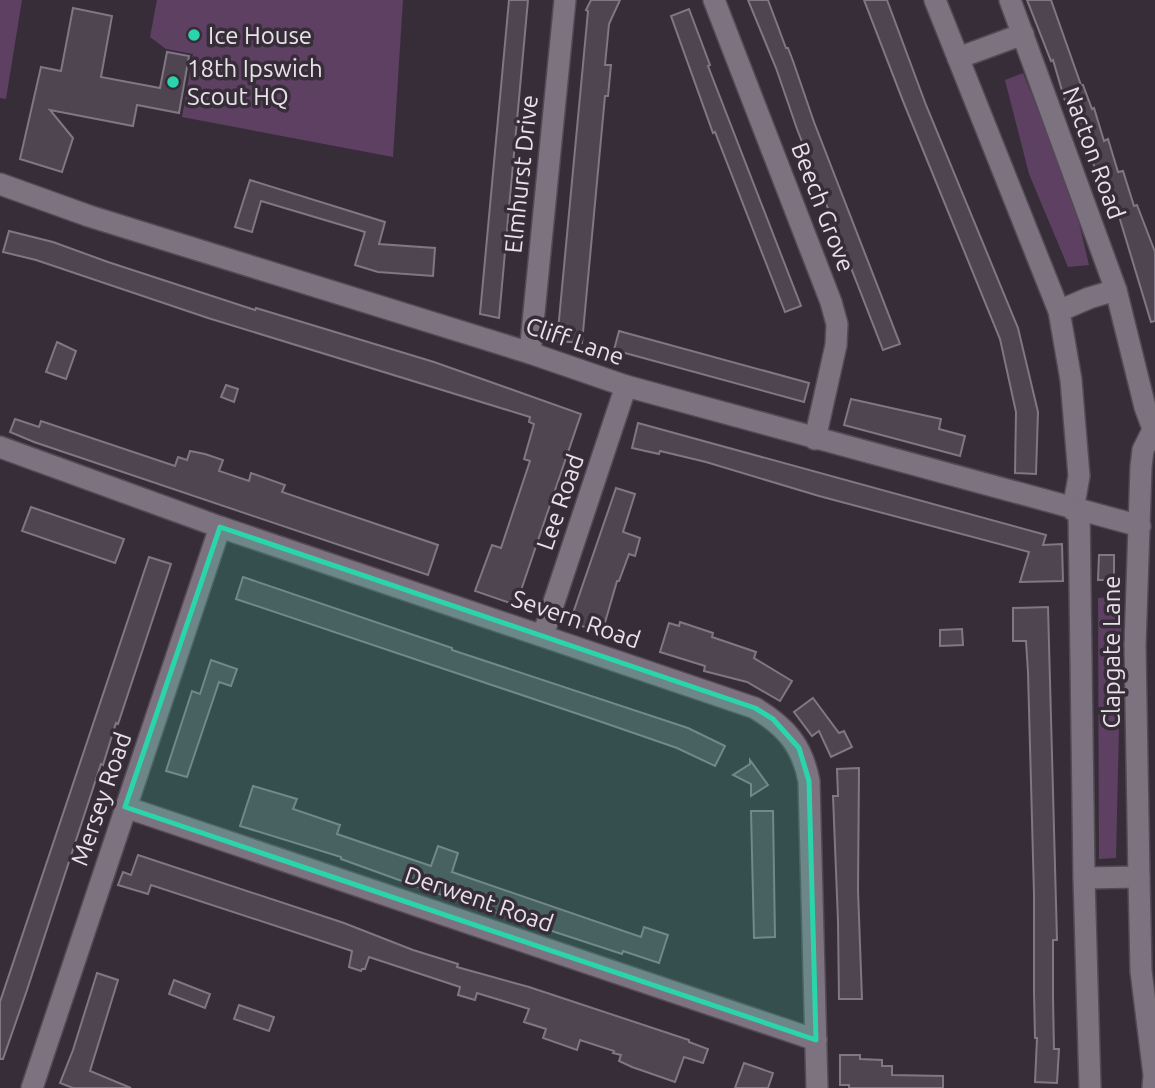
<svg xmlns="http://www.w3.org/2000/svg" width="1155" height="1088" font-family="Ubuntu,sans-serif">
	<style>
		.green { fill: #5d4062 }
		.building { fill: #4f4551; stroke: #817683; stroke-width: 2 }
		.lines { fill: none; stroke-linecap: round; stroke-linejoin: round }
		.minor-casing { stroke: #524a54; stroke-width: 24 }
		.minor { stroke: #7d727f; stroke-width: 21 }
		.marked { fill: #2bd5ac; fill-opacity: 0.2; stroke: #2bd5ac; stroke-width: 5; stroke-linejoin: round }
		.poi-dot { fill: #2bd5ac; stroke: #372d39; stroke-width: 2.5 }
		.labels { text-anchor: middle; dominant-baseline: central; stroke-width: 7; stroke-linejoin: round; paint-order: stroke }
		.poi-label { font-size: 24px; fill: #e7e1e8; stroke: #372d39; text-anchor: start }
		.street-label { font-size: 24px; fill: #e7e1e8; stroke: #372d39 }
	</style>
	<rect width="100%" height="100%" fill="#372d39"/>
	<g class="green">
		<path d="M 0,0 L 22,0 L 6,99 L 0,98 Z"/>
		<path d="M 157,0 L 403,0 L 393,157 L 182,117 L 193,54 L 166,49 L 150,37 Z"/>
		<path d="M 1023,73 L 1072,193 L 1089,265 L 1068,267 L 1029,174 L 1005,80 Z"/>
		<path d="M 1122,596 L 1116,858 L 1099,859 L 1098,598 Z"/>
	</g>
	<g class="building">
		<path d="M 509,0 L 528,0 L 499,318 L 480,314 Z"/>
		<path d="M 591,0 L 620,0 L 609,24 L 605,65 L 611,65 L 608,96 L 605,96 L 582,343 L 557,341 L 588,11 L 586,10 Z"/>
		<path d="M 748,0 L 768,0 L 786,48 L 788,48 L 793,61 L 814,122 L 900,344 L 883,350 L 797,129 L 776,68 Z"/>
		<path d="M 864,0 L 887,0 L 926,105 L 1018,328 L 1038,412 L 1036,474 L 1015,473 L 1016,412 L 1000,339 L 903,101 Z"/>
		<path d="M 1027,0 L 1051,0 L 1081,85 L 1083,85 L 1092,109 L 1094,108 L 1104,141 L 1108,139 L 1118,172 L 1123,171 L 1134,206 L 1137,205 L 1155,252 L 1155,321 L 1151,322 L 1115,203 L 1111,204 L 1101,170 L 1096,172 L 1086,140 L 1082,142 L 1072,110 L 1068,111 L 1053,60 L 1051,61 Z"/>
		<path d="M 73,8 L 112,16 L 101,77 L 160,88 L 167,52 L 189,56 L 179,113 L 137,105 L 133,126 L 50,110 L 73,138 L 62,172 L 20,159 L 41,67 L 61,71 Z"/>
		<path d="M 689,9 L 710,65 L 708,66 L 801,306 L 785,312 L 715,132 L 713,133 L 671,16 Z"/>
		<path d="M 250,180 L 385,222 L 379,244 L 435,248 L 433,276 L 378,272 L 355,265 L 365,232 L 261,201 L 252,232 L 235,227 Z"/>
		<path d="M 9,231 L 53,242 L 108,262 L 255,310 L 256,308 L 434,362 L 581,414 L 516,605 L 475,591 L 492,545 L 501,548 L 530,461 L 524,459 L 534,424 L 529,422 L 530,417 L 208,318 L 36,260 L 3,252 Z"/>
		<path d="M 619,331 L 809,383 L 804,402 L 614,350 Z"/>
		<path d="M 57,342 L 76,351 L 66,379 L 46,372 Z"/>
		<path d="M 226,385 L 238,389 L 234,402 L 221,397 Z"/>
		<path d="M 851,399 L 941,419 L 939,429 L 965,436 L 960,456 L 844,425 Z"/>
		<path d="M 15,419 L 39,427 L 41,421 L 175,466 L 178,457 L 187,460 L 190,451 L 205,454 L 223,460 L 219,471 L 249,481 L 251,473 L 285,485 L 282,492 L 438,545 L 428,575 L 34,442 L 10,432 Z"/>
		<path d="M 638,423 L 1046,535 L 1043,545 L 1062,544 L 1063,581 L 1020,582 L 1029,552 L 819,496 L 706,462 L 660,451 L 659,454 L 632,448 Z"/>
		<path d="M 616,488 L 635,494 L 623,532 L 640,538 L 635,556 L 629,554 L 619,581 L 617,581 L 602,633 L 570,622 Z"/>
		<path d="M 31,507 L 124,539 L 115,563 L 22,531 Z"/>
		<path d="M 1099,555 L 1114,555 L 1114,580 L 1098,580 Z"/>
		<path d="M 149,557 L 171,564 L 118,724 L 116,723 L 103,765 L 101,764 L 27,990 L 3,1059 L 0,1059 L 0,1002 Z"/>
		<path d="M 243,577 L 452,648 L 452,650 L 688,728 L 725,746 L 715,766 L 677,748 L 593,719 L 236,599 Z"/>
		<path d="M 1048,607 L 1057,940 L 1053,940 L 1053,997 L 1054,1049 L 1059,1049 L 1057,1083 L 1035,1082 L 1037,1038 L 1035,1038 L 1034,992 L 1034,894 L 1028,672 L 1026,641 L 1013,641 L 1013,608 Z"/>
		<path d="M 680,622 L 713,633 L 712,637 L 756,652 L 754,658 L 792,681 L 780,701 L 747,682 L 704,671 L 705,666 L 660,652 L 669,623 L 679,626 Z"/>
		<path d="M 962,629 L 963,645 L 940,646 L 940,630 Z"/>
		<path d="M 211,660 L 237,669 L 231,686 L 219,682 L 187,777 L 166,771 L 192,691 L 200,694 Z"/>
		<path d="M 813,698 L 839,733 L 844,731 L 852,747 L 831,757 L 819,731 L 812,736 L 794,712 Z"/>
		<path d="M 750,760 L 768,785 L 751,796 L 751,784 L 733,775 L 750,764 Z"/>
		<path d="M 859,768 L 858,890 L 862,999 L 839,999 L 838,921 L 833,796 L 838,796 L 837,769 Z"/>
		<path d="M 253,786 L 297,799 L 293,809 L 340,825 L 337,834 L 431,866 L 438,846 L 458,853 L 452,872 L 641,937 L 644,927 L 668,935 L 659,963 L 623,951 L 622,954 L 424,889 L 341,859 L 341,857 L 240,826 Z"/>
		<path d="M 751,811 L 773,811 L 775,937 L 754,938 Z"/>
		<path d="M 138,855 L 344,923 L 413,950 L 458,964 L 457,967 L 529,987 L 689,1040 L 689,1042 L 708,1049 L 703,1063 L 684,1057 L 675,1082 L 632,1067 L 619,1061 L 621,1055 L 613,1053 L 614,1051 L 580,1040 L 577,1050 L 543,1038 L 546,1029 L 524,1022 L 529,1009 L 477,993 L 475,1000 L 458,995 L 460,987 L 369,957 L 365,969 L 362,969 L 361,971 L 349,967 L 352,951 L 151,885 L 148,894 L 118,885 L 123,872 L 131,875 Z"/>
		<path d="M 97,973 L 118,980 L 90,1071 L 131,1088 L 73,1088 L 60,1083 L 73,1050 Z"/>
		<path d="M 174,980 L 210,994 L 205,1008 L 169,994 Z"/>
		<path d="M 239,1005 L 274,1017 L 269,1031 L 234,1019 Z"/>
		<path d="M 840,1055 L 860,1055 L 860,1059 L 882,1060 L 882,1066 L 892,1066 L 892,1075 L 943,1076 L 943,1088 L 849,1088 L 849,1085 L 840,1085 Z"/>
		<path d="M 744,1063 L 773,1073 L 768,1088 L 735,1088 Z"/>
	</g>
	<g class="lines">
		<defs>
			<g id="minor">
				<path d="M 714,0 L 831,302 L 837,324 L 836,345 L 815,439"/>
				<path d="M 935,0 L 1059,311 L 1071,380 L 1079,476 L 1073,510"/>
				<path d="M 1010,0 L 1116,290 L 1145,407 L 1155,434"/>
				<path d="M 958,58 L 1023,34"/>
				<path d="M 0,184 L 89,216 L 530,353 L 626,386 L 1140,526"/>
				<path d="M 1059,311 L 1089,298 L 1116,290"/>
				<path d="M 530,353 L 565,0"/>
				<path d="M 0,447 L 220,527 L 755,708 C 786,727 802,745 809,781 L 817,1088"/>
				<path d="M 1079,511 L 1084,878 L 1090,1088"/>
				<path d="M 543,635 L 626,386"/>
				<path d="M 125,807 L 816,1040"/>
				<path d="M 1084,878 L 1139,877"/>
				<path d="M 32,1088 L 220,527"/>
				<path d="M 1153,1088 L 1154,1075 L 1141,971 L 1139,877 L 1135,646 L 1141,467 L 1143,450 L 1153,430"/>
			</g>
		</defs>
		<use href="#minor" class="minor-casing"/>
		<use href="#minor" class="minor"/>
	</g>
	<path class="marked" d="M 220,527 L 755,708 L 773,719 L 799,748 L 809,781 L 816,1040 L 125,807 Z"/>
	<g class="poi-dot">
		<circle cx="194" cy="35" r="7"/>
		<circle cx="173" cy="82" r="7"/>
	</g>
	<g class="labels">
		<g class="poi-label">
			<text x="208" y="35">Ice House</text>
			<text x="187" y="68">18th Ipswich<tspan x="187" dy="28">Scout HQ</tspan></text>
		</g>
		<g class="street-label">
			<text transform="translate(1094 153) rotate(70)">Nacton Road</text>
			<text transform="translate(521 174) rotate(-84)">Elmhurst Drive</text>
			<text transform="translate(823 207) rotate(69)">Beech Grove</text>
			<text transform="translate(575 341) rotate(19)">Cliff Lane</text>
			<text transform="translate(560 502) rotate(-71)">Lee Road</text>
			<text transform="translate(576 619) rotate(19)">Severn Road</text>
			<text transform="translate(1111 652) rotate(-90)">Clapgate Lane</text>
			<text transform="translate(101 799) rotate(-71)">Mersey Road</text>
			<text transform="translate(479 899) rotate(19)">Derwent Road</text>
		</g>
	</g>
</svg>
